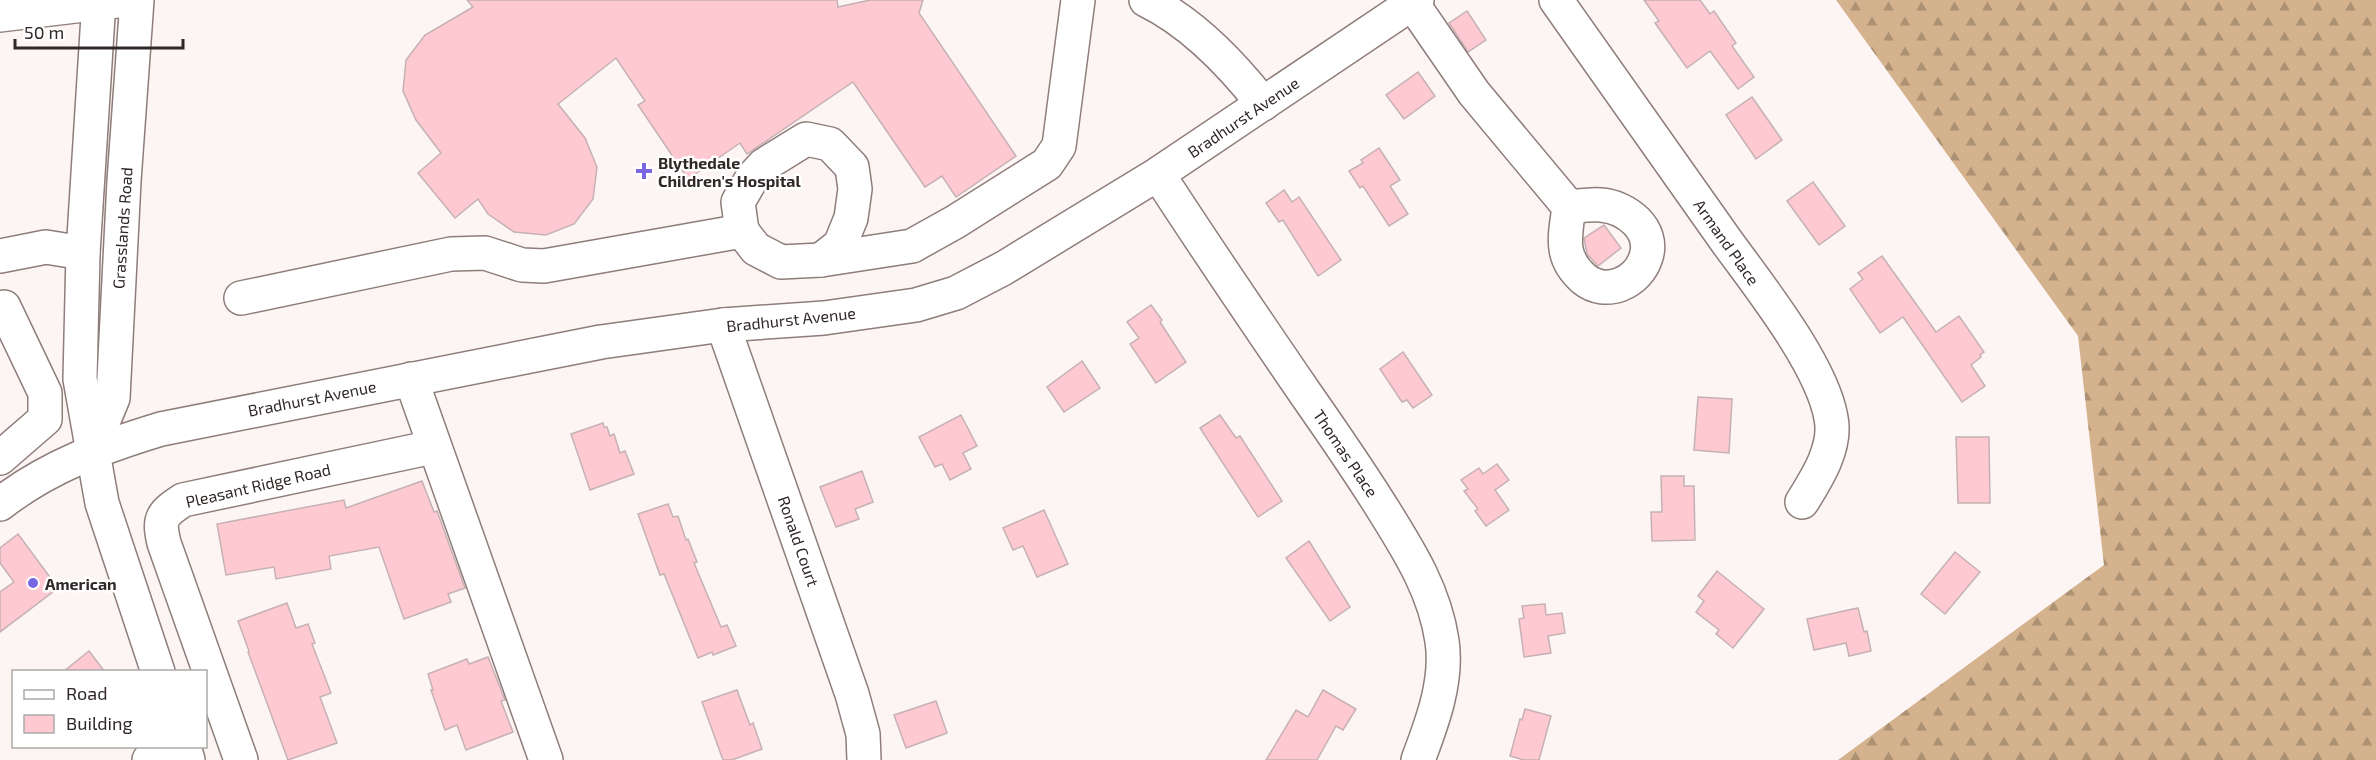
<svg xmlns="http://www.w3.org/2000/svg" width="2376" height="760" font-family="'Exo 2',sans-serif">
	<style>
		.forest { fill: url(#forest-firs) }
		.building { fill: #ffc9d1; stroke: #c5b1b4; stroke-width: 1.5 }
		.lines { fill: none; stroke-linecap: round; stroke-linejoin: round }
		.minor-casing { stroke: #8e7d7a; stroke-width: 36 }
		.major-casing { stroke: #8e7d7a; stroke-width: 36 }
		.highway-casing { stroke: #8e7d7a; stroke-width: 36 }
		.minor { stroke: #fff; stroke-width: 33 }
		.major { stroke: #fff; stroke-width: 33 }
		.highway { stroke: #fff; stroke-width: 33 }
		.poi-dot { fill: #7966e1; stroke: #fff; stroke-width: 2 }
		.labels { text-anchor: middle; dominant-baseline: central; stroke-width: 5; stroke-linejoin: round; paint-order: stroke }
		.street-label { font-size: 16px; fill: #302827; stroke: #fff }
		.poi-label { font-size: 16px; font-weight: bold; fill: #302827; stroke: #fff; text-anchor: start }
	</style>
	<defs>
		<pattern id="forest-firs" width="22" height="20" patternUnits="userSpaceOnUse" patternTransform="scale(1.5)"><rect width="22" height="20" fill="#d3b28d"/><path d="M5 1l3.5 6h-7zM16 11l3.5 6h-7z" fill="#ac9173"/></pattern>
	</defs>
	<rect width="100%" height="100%" fill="#fdf5f4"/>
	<path class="forest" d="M 1836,0 L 2376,0 L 2376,760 L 1838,760 L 2104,565 L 2078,336 Z"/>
	<g class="building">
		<path d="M 467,0 L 837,0 L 838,7 L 870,0 L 923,0 L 919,13 L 1016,156 L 956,197 L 942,176 L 925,187 L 853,82 L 747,154 L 740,143 L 688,179 L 638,105 L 645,101 L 616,58 L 558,104 L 585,138 L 597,167 L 593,199 L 574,224 L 546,235 L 514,232 L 488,214 L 478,199 L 455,218 L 418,173 L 441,153 L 416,120 L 403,91 L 406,60 L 425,35 L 473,7 Z"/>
		<path d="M 1644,0 L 1700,0 L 1710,14 L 1714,11 L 1736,43 L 1732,46 L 1754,77 L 1738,89 L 1710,51 L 1687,68 L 1655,23 L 1659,21 Z"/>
		<path d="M 1467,11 L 1486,40 L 1468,52 L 1449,23 Z"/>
		<path d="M 1418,72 L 1435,96 L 1404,119 L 1386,95 Z"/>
		<path d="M 1752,97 L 1782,140 L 1756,159 L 1726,115 Z"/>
		<path d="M 1379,148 L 1400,180 L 1390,186 L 1408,214 L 1389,226 L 1363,186 L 1360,188 L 1349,171 L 1363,163 L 1361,160 Z"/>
		<path d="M 1813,182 L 1845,226 L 1819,245 L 1787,201 Z"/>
		<path d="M 1284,190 L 1292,202 L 1299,197 L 1341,260 L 1318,276 L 1283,220 L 1279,222 L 1266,203 Z"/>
		<path d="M 1604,225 L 1621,248 L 1598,266 L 1587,254 L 1584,238 Z"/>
		<path d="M 1882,256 L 1936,332 L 1959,316 L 1984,352 L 1980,355 L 1981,357 L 1971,365 L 1985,386 L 1962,402 L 1903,317 L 1880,333 L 1850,289 L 1863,279 L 1858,273 Z"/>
		<path d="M 1151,305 L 1162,320 L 1160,322 L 1186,362 L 1156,383 L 1130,344 L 1139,338 L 1127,322 Z"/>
		<path d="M 1403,352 L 1432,395 L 1413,408 L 1407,400 L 1402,402 L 1380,369 Z"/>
		<path d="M 1082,361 L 1100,388 L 1064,412 L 1047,387 Z"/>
		<path d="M 1698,397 L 1732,399 L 1729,453 L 1694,450 Z"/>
		<path d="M 961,415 L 977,446 L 963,453 L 971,469 L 950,480 L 942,464 L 935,467 L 919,437 Z"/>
		<path d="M 1220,415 L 1236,438 L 1240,436 L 1282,501 L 1258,517 L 1200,428 Z"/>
		<path d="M 603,423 L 604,427 L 607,427 L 610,436 L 614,434 L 620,453 L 625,451 L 634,474 L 590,490 L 571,434 Z"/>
		<path d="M 1956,437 L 1989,437 L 1990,503 L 1958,503 Z"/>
		<path d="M 1497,464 L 1509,480 L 1495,490 L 1509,510 L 1486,526 L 1475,511 L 1478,509 L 1464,491 L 1468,489 L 1461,480 L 1479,468 L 1483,474 Z"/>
		<path d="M 862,471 L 873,502 L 855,509 L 859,519 L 836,527 L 820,487 Z"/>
		<path d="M 1661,476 L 1684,476 L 1684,486 L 1694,486 L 1695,540 L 1652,541 L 1651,512 L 1662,512 Z"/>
		<path d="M 422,481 L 434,512 L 437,511 L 465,588 L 448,594 L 451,602 L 404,619 L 379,547 L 329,556 L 331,569 L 276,579 L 274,567 L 226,575 L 217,524 L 344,500 L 346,508 Z"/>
		<path d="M 668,504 L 673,517 L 678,516 L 686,540 L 688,539 L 697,562 L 694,563 L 721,627 L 727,625 L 736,646 L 713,655 L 712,652 L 698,658 L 664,574 L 660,575 L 638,514 Z"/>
		<path d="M 1044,510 L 1068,564 L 1037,577 L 1023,546 L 1013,550 L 1003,528 Z"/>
		<path d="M 18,534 L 58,588 L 0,632 L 0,592 L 14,582 L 0,563 L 0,548 Z"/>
		<path d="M 1309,541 L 1350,607 L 1330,621 L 1286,558 Z"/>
		<path d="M 1955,552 L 1980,572 L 1945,614 L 1921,594 Z"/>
		<path d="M 1717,571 L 1764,609 L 1733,648 L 1716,634 L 1719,630 L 1696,612 L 1704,601 L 1698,596 Z"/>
		<path d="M 287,603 L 296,628 L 308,624 L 315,643 L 312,644 L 331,693 L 320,697 L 337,743 L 288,760 L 248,652 L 249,651 L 238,621 Z"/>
		<path d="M 1545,604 L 1546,615 L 1562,613 L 1565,633 L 1548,636 L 1551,653 L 1524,657 L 1519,619 L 1524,618 L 1522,606 Z"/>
		<path d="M 1858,608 L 1864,632 L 1867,631 L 1871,651 L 1849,656 L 1846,643 L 1814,650 L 1807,619 Z"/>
		<path d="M 89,651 L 105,672 L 63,672 Z"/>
		<path d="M 488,657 L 505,700 L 501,701 L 513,732 L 466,750 L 457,725 L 445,730 L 431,690 L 433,690 L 428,674 L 467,659 L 469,664 Z"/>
		<path d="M 737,690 L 750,725 L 753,723 L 762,749 L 732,760 L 723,760 L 702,702 Z"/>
		<path d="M 1323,690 L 1356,709 L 1343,730 L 1336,726 L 1317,760 L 1266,760 L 1296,710 L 1308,717 Z"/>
		<path d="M 936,701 L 947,733 L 906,748 L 894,715 Z"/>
		<path d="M 1525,709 L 1551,716 L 1539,760 L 1524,760 L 1510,756 L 1520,719 L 1522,720 Z"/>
	</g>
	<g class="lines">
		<defs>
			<g id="minor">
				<path d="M 1146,0 C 1193,23 1231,63 1263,104"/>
				<path d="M 1556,0 C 1613,81 1670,161 1727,242 C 1759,286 1822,365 1831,418 C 1837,447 1817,478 1802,502"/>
				<path d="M 1412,3 L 1474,93 L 1569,207 C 1565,237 1559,257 1584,279 C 1606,297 1638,283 1646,257 C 1655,229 1626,207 1601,205 C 1591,204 1579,206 1569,207"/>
				<path d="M 1158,174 C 1206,248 1255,320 1305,393 C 1333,433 1360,472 1386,514 C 1411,554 1435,593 1442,641 C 1448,681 1432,723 1418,760"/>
				<path d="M 742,231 L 738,202 L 752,178 L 764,165 L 806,139 L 830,144 L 852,167 L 855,189 L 851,218 L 840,245 L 821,260"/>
				<path d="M 0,256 L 46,247 L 83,253"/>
				<path d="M 241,298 L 451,254 L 485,253 L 522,265 L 544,266 L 742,231 L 756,249 L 781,262 L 821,260 L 912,246 L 955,222 L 1047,164 L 1059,146 L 1078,0"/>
				<path d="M 0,308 L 4,307 L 45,393 L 45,419 L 0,458"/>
				<path d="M 723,325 L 852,694 L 863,734 L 864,760"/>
				<path d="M 411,379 L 546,760"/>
				<path d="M 149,760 L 176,746"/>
				<path d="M 241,760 L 164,543 C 158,518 162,514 183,500 L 433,447"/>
			</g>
			<g id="major">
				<path d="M 99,0 L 83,253 L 80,379 L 102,503 L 158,672"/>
				<path d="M 91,451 L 113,398 L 124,181 L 137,0"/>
				<path d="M 0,504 C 49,466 102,447 161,429 L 601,342 L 723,325 L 824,318 L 916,305 L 956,293 L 1004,268 L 1158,174 L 1417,0"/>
				<path d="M 184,746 L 188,760"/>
			</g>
			<path id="highway" d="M 0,15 L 126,0"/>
		</defs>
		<use href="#minor" class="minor-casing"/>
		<use href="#major" class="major-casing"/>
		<use href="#highway" class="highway-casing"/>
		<use href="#minor" class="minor"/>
		<use href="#major" class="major"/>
		<use href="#highway" class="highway"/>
	</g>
	<g class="poi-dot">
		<path d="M641 162h6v6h6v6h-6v6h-6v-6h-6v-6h6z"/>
		<circle cx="33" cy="583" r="6"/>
	</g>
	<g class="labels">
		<g class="street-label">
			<text transform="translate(1243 117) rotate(-34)">Bradhurst Avenue</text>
			<text transform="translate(122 228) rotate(-86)">Grasslands Road</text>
			<text transform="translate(1727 242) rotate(55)">Armand Place</text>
			<text transform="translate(791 319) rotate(-6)">Bradhurst Avenue</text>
			<text transform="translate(312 398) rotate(-11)">Bradhurst Avenue</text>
			<text transform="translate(1346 453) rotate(56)">Thomas Place</text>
			<text transform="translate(258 485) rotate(-13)">Pleasant Ridge Road</text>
			<text transform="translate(799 541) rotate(71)">Ronald Court</text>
		</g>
		<g class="poi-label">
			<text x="658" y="162">Blythedale<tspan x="658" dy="18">Children's Hospital</tspan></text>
			<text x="45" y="583">American</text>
		</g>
	</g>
	<rect x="12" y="670" width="195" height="78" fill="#ffffff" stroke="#aca9a9" stroke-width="1.5"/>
	<rect x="24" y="690" width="30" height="9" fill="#ffffff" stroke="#aca9a9" stroke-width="1.5"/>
	<text x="66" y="700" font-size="18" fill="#302827">Road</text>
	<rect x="24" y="715" width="30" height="18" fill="#ffc9d1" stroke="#aca9a9" stroke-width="1.5"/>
	<text x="66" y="730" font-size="18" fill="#302827">Building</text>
	<path d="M15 39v9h168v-9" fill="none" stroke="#302827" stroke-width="3"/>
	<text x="24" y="39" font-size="18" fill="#302827" stroke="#ffffff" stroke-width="4.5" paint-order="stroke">50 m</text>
</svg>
